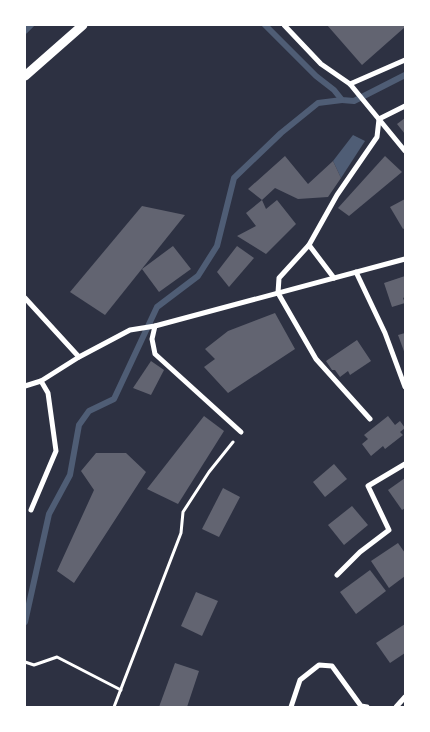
<svg xmlns="http://www.w3.org/2000/svg" width="430" height="732" font-family="Figtree,sans-serif">
	<style>
		.water { fill: #4f5d75 }
		.lines { fill: none; stroke-linecap: round; stroke-linejoin: round }
		.stream { stroke: #4f5d75; stroke-width: 6 }
		.building { fill: #626471 }
		.path { stroke: #fff; stroke-width: 3 }
		.minor { stroke: #fff; stroke-width: 5 }
		.tertiary { stroke: #fff; stroke-width: 9 }
	</style>
	<rect width="100%" height="100%" fill="#2d3142"/>
	<path class="water" d="M 353,135 L 365,141 L 341,178 L 333,161 Z"/>
	<g class="lines">
		<g class="stream">
			<path d="M 265,25 L 316,76 L 334,90 L 342,100 L 354,101 L 405,75"/>
			<path d="M 25,31 L 31,25"/>
			<path d="M 25,622 L 49,514 L 70,475 L 79,425 L 89,411 L 114,399 L 157,307 L 198,276 L 217,246 L 234,178 L 281,133 L 318,103 L 342,100"/>
		</g>
	</g>
	<g class="building">
		<path d="M 327,25 L 405,25 L 405,27 L 362,65 Z"/>
		<path d="M 405,118 L 405,134 L 397,124 Z"/>
		<path d="M 285,156 L 308,184 L 333,161 L 341,178 L 328,197 L 298,199 L 275,188 L 262,200 L 248,189 Z"/>
		<path d="M 385,156 L 402,172 L 349,216 L 338,208 Z"/>
		<path d="M 405,199 L 405,228 L 403,229 L 390,207 Z"/>
		<path d="M 262,200 L 266,209 L 277,200 L 296,224 L 266,254 L 237,236 L 256,226 L 246,213 Z"/>
		<path d="M 142,206 L 185,215 L 105,315 L 70,292 Z"/>
		<path d="M 173,246 L 191,269 L 159,292 L 142,269 Z"/>
		<path d="M 237,246 L 254,258 L 229,287 L 217,272 Z"/>
		<path d="M 405,276 L 405,297 L 403,298 L 405,303 L 392,307 L 384,283 Z"/>
		<path d="M 275,313 L 295,349 L 228,393 L 204,367 L 215,359 L 205,349 L 228,331 Z"/>
		<path d="M 405,333 L 405,354 L 398,335 Z"/>
		<path d="M 357,340 L 371,361 L 350,375 L 348,371 L 340,377 L 335,370 L 332,370 L 326,361 Z"/>
		<path d="M 151,361 L 164,370 L 151,395 L 133,388 Z"/>
		<path d="M 204,416 L 224,431 L 178,504 L 147,489 Z"/>
		<path d="M 388,416 L 395,425 L 400,421 L 405,428 L 400,432 L 403,435 L 385,449 L 383,446 L 371,456 L 362,444 L 368,439 L 364,435 Z"/>
		<path d="M 96,453 L 126,453 L 146,472 L 74,583 L 57,571 L 94,490 L 81,471 Z"/>
		<path d="M 334,464 L 347,479 L 325,497 L 313,482 Z"/>
		<path d="M 405,478 L 405,508 L 402,510 L 388,490 Z"/>
		<path d="M 223,488 L 240,497 L 219,537 L 202,529 Z"/>
		<path d="M 352,506 L 368,525 L 344,545 L 328,525 Z"/>
		<path d="M 398,543 L 405,553 L 405,576 L 389,588 L 371,561 Z"/>
		<path d="M 370,570 L 386,591 L 356,614 L 340,592 Z"/>
		<path d="M 196,592 L 218,601 L 202,636 L 181,626 Z"/>
		<path d="M 405,624 L 405,653 L 390,663 L 376,643 Z"/>
		<path d="M 175,663 L 199,671 L 187,707 L 159,707 Z"/>
	</g>
	<g class="lines">
		<g class="path">
			<path d="M 25,662 L 34,665 L 57,657 L 121,690"/>
			<path d="M 114,707 L 181,533 L 183,512 L 209,472 L 233,442"/>
		</g>
		<g class="minor">
			<path d="M 284,25 L 321,64 L 350,84 L 405,151"/>
			<path d="M 350,84 L 405,60"/>
			<path d="M 309,245 L 334,278"/>
			<path d="M 356,272 L 385,333 L 405,387"/>
			<path d="M 25,298 L 79,357"/>
			<path d="M 155,326 L 152,339 L 155,354 L 241,432"/>
			<path d="M 25,386 L 41,381 L 79,357 L 130,330 L 155,326 L 405,259"/>
			<path d="M 370,419 L 316,359 L 278,293 L 279,278 L 309,245 L 337,195 L 377,137 L 379,119 L 405,106"/>
			<path d="M 31,510 L 56,451 L 48,393 L 41,381"/>
			<path d="M 337,575 L 360,552 L 389,530 L 368,486 L 405,464"/>
			<path d="M 291,707 L 300,680 L 319,665 L 332,666 L 361,706 L 367,707"/>
			<path d="M 396,707 L 405,697"/>
		</g>
		<path class="tertiary" d="M 25,76 L 83,25"/>
	</g>
	<rect width="430" height="732" fill="none" stroke="#ffffff" stroke-width="52"/>
</svg>
